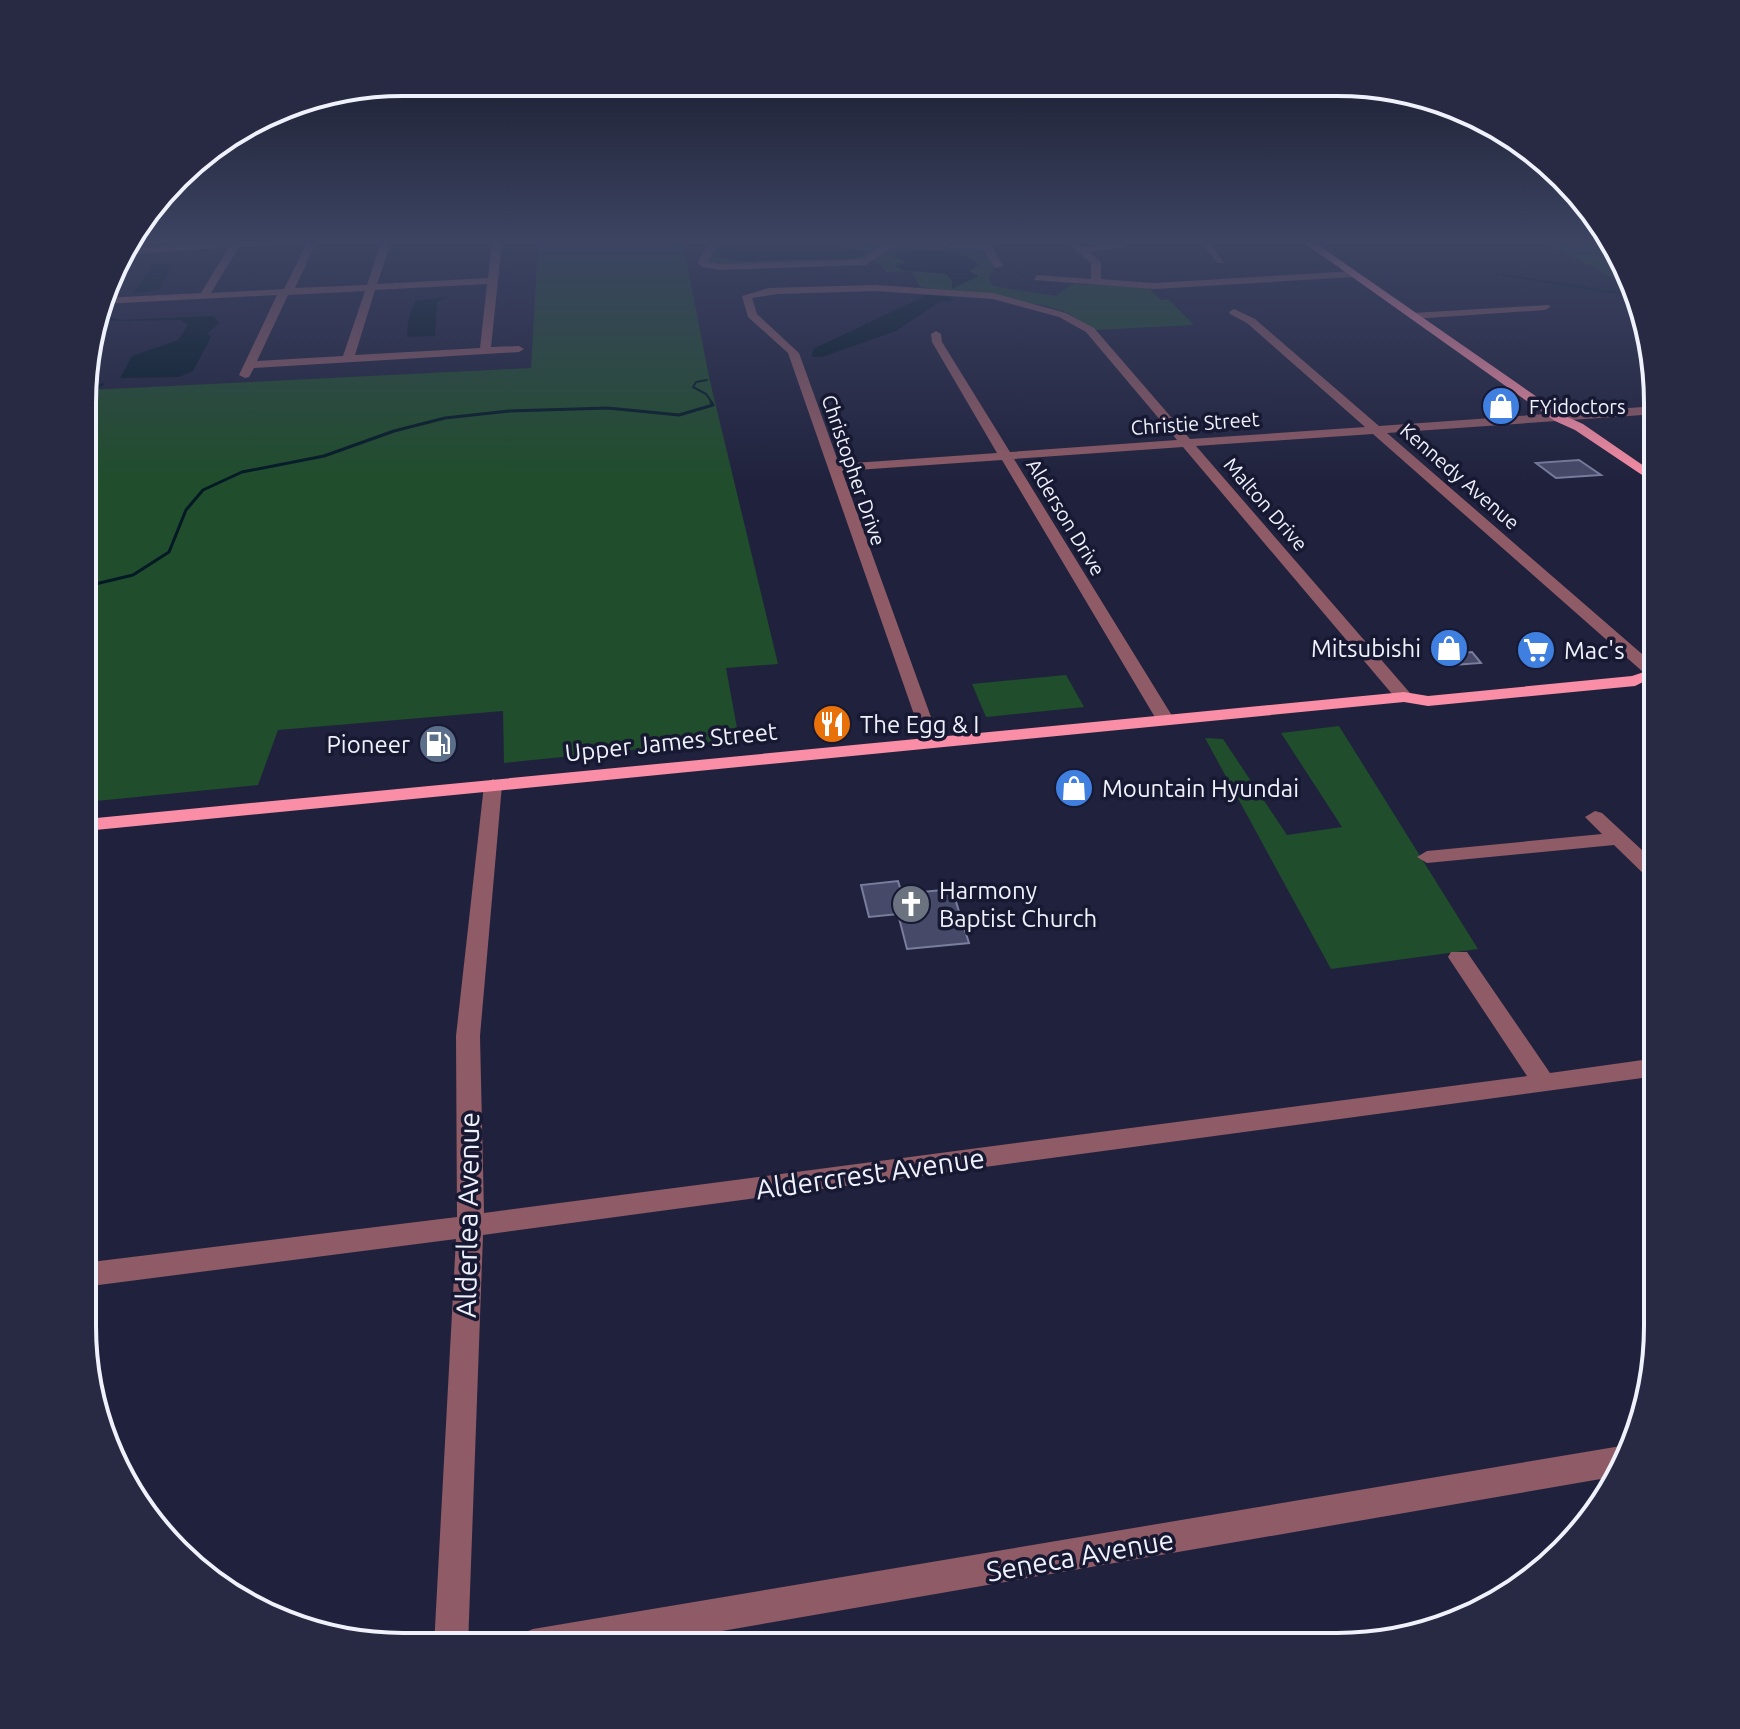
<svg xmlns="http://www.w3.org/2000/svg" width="1740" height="1729" font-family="Ubuntu,sans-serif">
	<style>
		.green { fill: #204d2b }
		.water { fill: #031925 }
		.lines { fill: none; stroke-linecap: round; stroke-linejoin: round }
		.stream-far1 { stroke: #031925; stroke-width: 2 }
		.stream { stroke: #031925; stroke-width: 3 }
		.building { fill: #464967; stroke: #797e9e; stroke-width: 2 }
		.minor { fill: #8f5b66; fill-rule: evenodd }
		.major { fill: #fa8ea6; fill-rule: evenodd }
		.labels { text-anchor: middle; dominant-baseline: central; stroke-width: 7; stroke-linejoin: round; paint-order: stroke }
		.far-poi-label { font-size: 20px; fill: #eff1fc; stroke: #171832; text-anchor: start }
		.far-street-label { font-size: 20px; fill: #eff1fc; stroke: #171832 }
		.poi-label { font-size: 24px; fill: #eff1fc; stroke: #171832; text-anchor: start }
		.street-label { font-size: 24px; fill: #eff1fc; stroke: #171832 }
		.near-street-label { font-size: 28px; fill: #eff1fc; stroke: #171832 }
		.rim { fill: none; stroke: #eff1fc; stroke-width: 4 }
	</style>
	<rect width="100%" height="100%" fill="#20223d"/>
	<g class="green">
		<path d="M 538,242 L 683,242 L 709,377 L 778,664 L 726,668 L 739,739 L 504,763 L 503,711 L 278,730 L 258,785 L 86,802 L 88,390 L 531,368 Z"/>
		<path d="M 718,242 L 886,242 L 887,244 L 870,259 L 710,264 L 706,261 Z"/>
		<path d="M 1544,242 L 1610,242 L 1635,289 Z"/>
		<path d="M 900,245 L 982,248 L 986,250 L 979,251 L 983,258 L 991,258 L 995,267 L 989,278 L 992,286 L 1056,296 L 1072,284 L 1149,288 L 1161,300 L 1168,299 L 1194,325 L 1096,330 L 1066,312 L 1043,305 L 920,287 L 911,271 L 886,272 L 881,264 L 874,261 L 890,248 Z"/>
		<path d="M 1066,675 L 1084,707 L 986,717 L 972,684 Z"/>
		<path d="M 1339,726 L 1478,949 L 1331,969 L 1205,738 L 1223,739 L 1287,835 L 1342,827 L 1281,733 Z"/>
	</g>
	<g class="water">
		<path d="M 746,242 L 842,246 L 868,253 L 852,259 L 739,261 L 720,258 L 718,248 Z"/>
		<path d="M 914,250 C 937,251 962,248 979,265 L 969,271 L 979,276 L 952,289 L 952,281 L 946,274 L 902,270 L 895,266 L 905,262 L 895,257 L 897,253 Z"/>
		<path d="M 150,264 L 174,264 L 159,290 L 133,293 L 151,267 Z"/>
		<path d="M 927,295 L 949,297 L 954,300 L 939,302 L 896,331 L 822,357 L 812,357 L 813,349 Z"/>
		<path d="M 448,297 L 437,302 L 435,336 L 407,337 L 408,321 L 415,301 Z"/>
		<path d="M 100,308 L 103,308 L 107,317 L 121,320 L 213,316 L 220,323 L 207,333 L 211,337 L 193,371 L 179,377 L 120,378 L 132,356 L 178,340 L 188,325 L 181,320 L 96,321 Z"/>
	</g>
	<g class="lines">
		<g class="stream-far1">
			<path d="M 128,258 L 140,261"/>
			<path d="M 1496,274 L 1639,296"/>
			<path d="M 707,380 L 696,382 L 693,387 L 706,394 L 713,404"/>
			<path d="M 88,392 L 103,384"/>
		</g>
		<path class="stream" d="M 87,586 L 133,575 L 169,552 L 186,510 L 203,490 L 242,472 L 324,456 L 394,431 L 445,418 L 509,411 L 608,408 L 679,415 L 713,405 L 711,402"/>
	</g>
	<g class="building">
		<path d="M 1579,460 L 1601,475 L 1556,478 L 1536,463 Z"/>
		<path d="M 1454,643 L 1462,653 L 1472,652 L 1481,663 L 1453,665 L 1436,645 Z"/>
		<path d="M 898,881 L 902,894 L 952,889 L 969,943 L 907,949 L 898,914 L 869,917 L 861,885 Z"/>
	</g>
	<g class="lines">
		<g class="minor">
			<path d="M 226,242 L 331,242 L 315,245 L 295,288 L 367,285 L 381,242 L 391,242 L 377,284 L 488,278 L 492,242 L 502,242 L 491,347 L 519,346 L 524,349 L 519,352 L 254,368 L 249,377 L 245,378 L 239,375 L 277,295 L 102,304 L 104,298 L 201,293 L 229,247 L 122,255 L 123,249 ZM 306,245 L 284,289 L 211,293 L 239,247 ZM 487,284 L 480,348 L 355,355 L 375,290 ZM 365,291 L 343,356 L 257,361 L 288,295 Z"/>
			<path d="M 709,242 L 719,242 L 707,262 L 720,264 L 864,259 L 887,242 L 989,242 L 1003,266 L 995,268 L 983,249 L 894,246 L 866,265 L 720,270 L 702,267 L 697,262 Z"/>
			<path d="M 1066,242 L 1077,242 L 1083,247 L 1126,243 L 1123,248 L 1089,252 L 1101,262 L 1101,279 L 1154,283 L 1354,271 L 1359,274 L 1354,277 L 1154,289 L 1034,280 L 1037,275 L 1091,279 L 1091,263 Z"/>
			<path d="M 1200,242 L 1210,242 L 1224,263 L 1218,263 Z"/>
			<path d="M 876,285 L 993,293 L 1066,313 L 1094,328 L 1190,439 L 1365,427 L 1247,323 L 1230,314 L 1229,312 L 1234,309 L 1255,319 L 1379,426 L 1657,406 L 1657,414 L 1387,433 L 1657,667 L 1657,680 L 1651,679 L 1373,434 L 1196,446 L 1410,693 L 1413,697 L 1404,702 L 1398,701 L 1183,447 L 1014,459 L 1174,719 L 1165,724 L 1156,719 L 1002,460 L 842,471 L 940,742 L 937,746 L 925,746 L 788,353 L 748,317 L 742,296 L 769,288 ZM 876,291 L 993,299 L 1059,317 L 1086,332 L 1177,440 L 1010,452 L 942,342 L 941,334 L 936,331 L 931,334 L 932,342 L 997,453 L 839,464 L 799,353 L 757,314 L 752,298 L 777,294 Z"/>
			<path d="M 1549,305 L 1550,307 L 1545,310 L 1413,319 L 1408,316 L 1413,313 Z"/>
			<path d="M 493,779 L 502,785 L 480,1036 L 484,1213 L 1527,1076 L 1448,957 L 1451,952 L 1467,952 L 1550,1073 L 1657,1058 L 1657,1076 L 483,1235 L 468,1646 L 434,1646 L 456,1239 L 83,1287 L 83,1263 L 457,1217 L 456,1036 L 484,785 Z"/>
			<path d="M 1595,811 L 1602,813 L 1657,864 L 1657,881 L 1650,880 L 1614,845 L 1427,863 L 1417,857 L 1427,851 L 1602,834 L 1585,817 Z"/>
			<path d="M 1627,1445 L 1630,1447 L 1625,1468 L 1618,1476 L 635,1646 L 516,1646 L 521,1634 L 533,1629 Z"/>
		</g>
		<g class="major">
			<path d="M 1303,242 L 1314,242 L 1563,415 L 1583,424 L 1657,475 L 1657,485 L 1575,430 L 1555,421 Z"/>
			<path d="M 1647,671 L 1655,676 L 1635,686 L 1428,706 L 1404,702 L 85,831 L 86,819 L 1404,692 L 1428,696 L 1632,676 Z"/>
		</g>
	</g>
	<linearGradient id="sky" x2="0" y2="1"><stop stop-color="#121322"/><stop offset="0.5" stop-color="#3c4462"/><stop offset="1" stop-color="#3c4462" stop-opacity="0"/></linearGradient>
	<rect width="1740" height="484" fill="url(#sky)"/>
	<defs>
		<symbol id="shop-disc" viewBox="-11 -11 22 22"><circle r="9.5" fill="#3f7fe0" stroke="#171832"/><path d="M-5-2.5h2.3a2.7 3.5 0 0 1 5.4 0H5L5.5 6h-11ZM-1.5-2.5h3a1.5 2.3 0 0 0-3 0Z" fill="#fff"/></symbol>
		<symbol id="supermarket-disc" viewBox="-11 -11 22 22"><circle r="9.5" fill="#3f7fe0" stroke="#171832"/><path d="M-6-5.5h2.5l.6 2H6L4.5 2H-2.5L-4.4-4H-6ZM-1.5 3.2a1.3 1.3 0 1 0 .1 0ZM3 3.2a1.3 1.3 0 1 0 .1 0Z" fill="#fff"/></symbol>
		<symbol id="restaurant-disc" viewBox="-11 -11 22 22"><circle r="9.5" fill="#e8710a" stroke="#171832"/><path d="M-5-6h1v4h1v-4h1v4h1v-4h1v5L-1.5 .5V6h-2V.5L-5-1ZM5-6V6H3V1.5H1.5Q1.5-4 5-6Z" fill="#fff"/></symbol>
		<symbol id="fuel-disc" viewBox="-11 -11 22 22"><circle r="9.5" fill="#5c6f8a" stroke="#171832"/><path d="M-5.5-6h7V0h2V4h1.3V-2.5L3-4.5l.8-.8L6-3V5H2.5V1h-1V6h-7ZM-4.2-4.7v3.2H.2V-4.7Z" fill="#fff"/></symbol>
		<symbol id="church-disc" viewBox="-11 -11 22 22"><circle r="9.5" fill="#6b7280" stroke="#171832"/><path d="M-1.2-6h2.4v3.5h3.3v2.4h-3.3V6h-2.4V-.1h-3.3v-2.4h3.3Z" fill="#fff"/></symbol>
	</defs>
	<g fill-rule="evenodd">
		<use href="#shop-disc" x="1479" y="384" width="44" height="44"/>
		<use href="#shop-disc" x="1427" y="626" width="44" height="44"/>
		<use href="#supermarket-disc" x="1514" y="628" width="44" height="44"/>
		<use href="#restaurant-disc" x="810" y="702" width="44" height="44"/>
		<use href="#fuel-disc" x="416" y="722" width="44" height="44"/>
		<use href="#shop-disc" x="1052" y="766" width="44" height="44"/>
		<use href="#church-disc" x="889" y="882" width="44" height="44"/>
	</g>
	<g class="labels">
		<g class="far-poi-label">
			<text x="1529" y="406">FYidoctors</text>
		</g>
		<g class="far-street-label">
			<text transform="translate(1195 423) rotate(-4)">Christie Street</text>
			<text transform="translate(854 470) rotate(71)">Christopher Drive</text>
			<text transform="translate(1460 476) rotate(41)">Kennedy Avenue</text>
			<text transform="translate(1266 504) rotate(49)">Malton Drive</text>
			<text transform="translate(1066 517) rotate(59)">Alderson Drive</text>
		</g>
		<g class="poi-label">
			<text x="1421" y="648" text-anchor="end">Mitsubishi</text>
			<text x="1564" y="650">Mac's</text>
			<text x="860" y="724">The Egg &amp; I</text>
			<text x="410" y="744" text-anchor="end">Pioneer</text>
			<text x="1102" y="788">Mountain Hyundai</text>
			<text x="939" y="890">Harmony<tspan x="939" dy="28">Baptist Church</tspan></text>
		</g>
		<g class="street-label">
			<text transform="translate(671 742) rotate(-6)">Upper James Street</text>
		</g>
		<g class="near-street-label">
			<text transform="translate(870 1173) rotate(-8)">Aldercrest Avenue</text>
			<text transform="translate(467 1215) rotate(-89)">Alderlea Avenue</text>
			<text transform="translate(1080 1555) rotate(-10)">Seneca Avenue</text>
		</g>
	</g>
	<path d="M0 0H1740V1729H0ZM403 96H1337A307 307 0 0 1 1644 403V1326A307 307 0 0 1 1337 1633H403A307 307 0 0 1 96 1326V403A307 307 0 0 1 403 96Z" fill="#282942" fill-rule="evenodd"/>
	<path class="rim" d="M403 96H1337A307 307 0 0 1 1644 403V1326A307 307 0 0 1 1337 1633H403A307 307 0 0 1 96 1326V403A307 307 0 0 1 403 96Z"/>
</svg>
